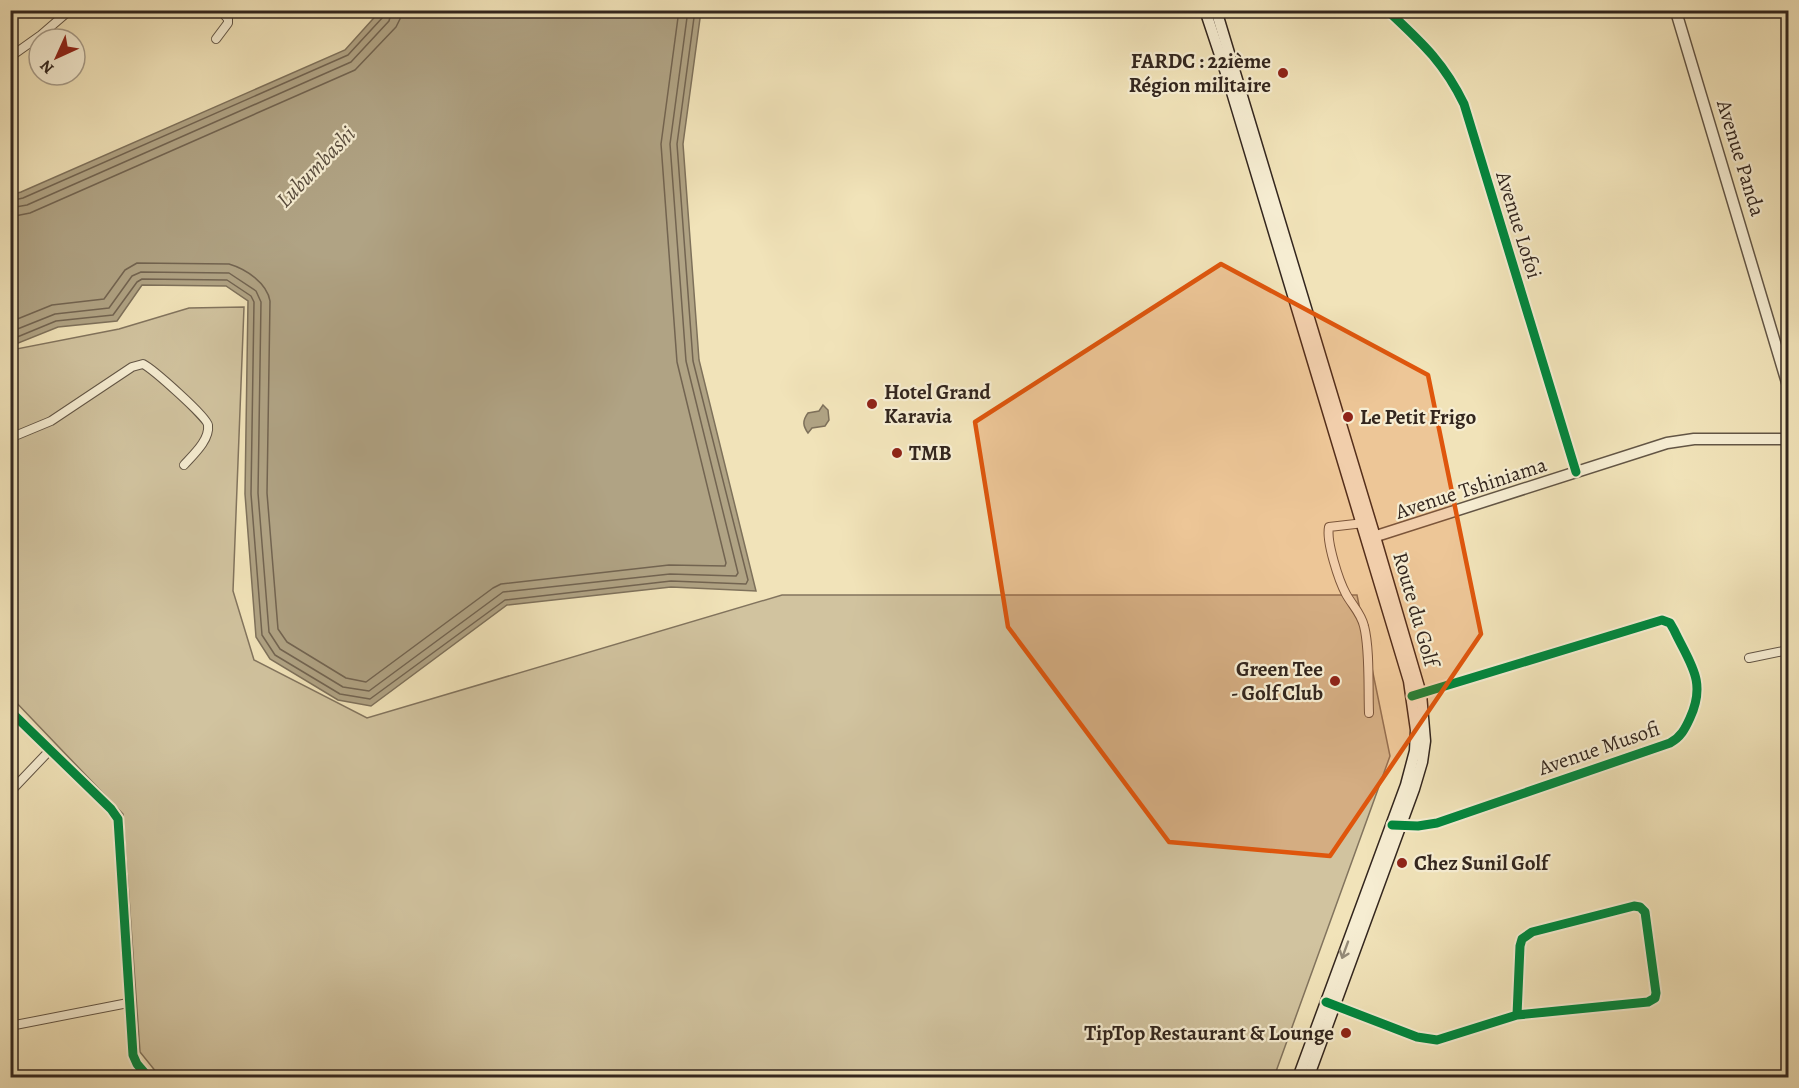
<svg xmlns="http://www.w3.org/2000/svg" width="1799" height="1088" font-family="Alegreya,serif">
	<style>
		.green { fill: #d1c39f; stroke: #82745e; stroke-width: 1.5 }
		.water { fill: #b0a384; stroke: #7e715b; stroke-width: 1.5 }
		.lines { fill: none; stroke-linecap: round; stroke-linejoin: round }
		.shore { stroke: #726451; stroke-width: 1.5 }
		.minor-casing { stroke: #625545; stroke-width: 10 }
		.tertiary-casing { stroke: #625545; stroke-width: 13 }
		.secondary-casing { stroke: #33261e; stroke-width: 13 }
		.minor { stroke: #f6edd2; stroke-width: 8 }
		.tertiary { stroke: #f6edd2; stroke-width: 10 }
		.secondary { stroke: #f6edd2; stroke-width: 10 }
		.cycleway-casing { stroke: #f6edd2; stroke-width: 13 }
		.cycleway { stroke: #00873e; stroke-width: 9 }
		.oneway { stroke: #948a78 }
		.marked { fill: #df560d; fill-opacity: 0.2; stroke: #df560d; stroke-width: 4.5; stroke-linejoin: round }
		.poi-dot { fill: #8f2418; stroke: #f6edd2; stroke-width: 2 }
		.labels { text-anchor: middle; dominant-baseline: central; stroke-width: 4.5; stroke-linejoin: round; paint-order: stroke }
		.poi-label { font-size: 21px; font-weight: bold; fill: #33261e; stroke: #f6edd2; text-anchor: start }
		.street-label { font-size: 21px; fill: #33261e; stroke: #f6edd2 }
		.water-label { font-size: 22px; font-style: italic; fill: #584c3d; stroke: #f6edd2 }
	</style>
	<rect width="100%" height="100%" fill="#f1e3b9"/>
	<filter id="stains"><feTurbulence type="fractalNoise" baseFrequency=".00333" numOctaves="4"/><feColorMatrix values="0 0 0 0 .2 0 0 0 0 .09 0 0 0 0 .02 0 0 0 .5 -.17"/></filter>
	<radialGradient id="worn" r=".72"><stop offset=".6" stop-color="#630" stop-opacity="0"/><stop offset="1" stop-color="#630" stop-opacity=".3"/></radialGradient>
	<path class="green" d="M 244,307 L 233,591 L 254,660 L 367,718 L 782,595 L 1357,595 L 1390,756 L 1274,1077 L 161,1078 L 140,1052 L 123,814 L 11,697 L 11,350 L 119,329 L 189,308 Z"/>
	<g class="water">
		<path d="M 381,10 L 701,11 L 683,144 L 699,360 L 756,591 L 671,587 L 507,605 L 371,706 L 338,700 L 270,659 L 256,637 L 245,494 L 248,301 L 226,286 L 142,285 L 117,321 L 58,327 L 11,346 L 10,195 L 21,192 L 345,50 Z"/>
		<path d="M 823,405 L 828,410 L 829,420 L 825,426 L 812,428 L 808,433 C 803,426 802,421 808,413 L 819,411 Z"/>
	</g>
	<g class="lines">
		<g class="shore">
			<path d="M 10,201 L 23,198 L 348,55 L 383,17 L 385,10"/>
			<path d="M 10,208 L 27,205 L 351,62 L 389,21 L 392,10"/>
			<path d="M 10,217 L 30,213 L 355,70 L 396,27 L 400,19 L 401,10"/>
			<path d="M 10,322 L 52,305 L 104,299 L 125,270 L 137,263 L 229,264 C 246,269 267,283 270,301 L 267,493 L 278,629 L 287,642 L 346,678 L 366,682 L 493,588 L 501,584 L 669,565 L 725,566 L 726,563 L 677,362 L 661,144 L 679,10"/>
			<path d="M 10,332 L 55,314 L 109,308 L 132,276 L 141,272 L 229,273 L 256,291 L 261,302 L 258,493 L 269,632 L 280,649 L 343,687 L 369,691 L 503,592 L 670,574 L 736,576 L 738,573 L 686,361 L 670,144 L 688,10"/>
			<path d="M 10,340 L 56,321 L 113,315 L 137,282 L 142,279 L 227,280 L 251,296 L 254,302 L 251,494 L 262,635 L 275,655 L 340,694 L 370,699 L 505,600 L 671,581 L 746,584 L 748,580 L 693,361 L 677,144 L 695,10"/>
		</g>
		<defs>
			<g id="minor">
				<path d="M 1387,10 C 1421,42 1443,61 1464,104 L 1576,472"/>
				<path d="M 216,39 L 228,23 L 228,19 L 220,10"/>
				<path d="M 10,57 L 41,35 L 70,10"/>
				<path d="M 10,438 L 51,421 L 132,367 L 143,364 C 153,369 207,417 208,425 C 210,440 193,455 184,465"/>
				<path d="M 1364,523 L 1329,527 C 1326,542 1339,581 1346,594 C 1352,605 1361,613 1364,626 C 1370,649 1368,688 1369,713"/>
				<path d="M 1749,658 L 1788,650"/>
				<path d="M 10,711 L 111,809 L 118,819 L 133,1055 L 137,1064 L 149,1078"/>
				<path d="M 10,792 L 51,749"/>
				<path d="M 1396,826 L 1418,826 L 1437,823 L 1670,743 C 1681,737 1685,729 1690,718 C 1707,681 1690,664 1674,630 L 1670,623 L 1662,620 L 1418,694"/>
				<path d="M 1331,1004 L 1417,1037 L 1437,1040 L 1517,1015 L 1648,1002 L 1655,998 L 1656,993 L 1645,912 L 1640,907 L 1634,906 L 1532,932 L 1522,939 L 1520,946 L 1517,1015"/>
				<path d="M 10,1026 L 128,1003"/>
			</g>
			<g id="tertiary">
				<path d="M 1681,10 L 1677,15 L 1788,386"/>
				<path d="M 1367,539 L 1667,443 L 1694,439 L 1788,439"/>
			</g>
			<g id="secondary">
				<path d="M 1205,10 L 1228,79 L 1409,681 L 1416,730 L 1415,751 L 1406,785 L 1298,1078"/>
				<path d="M 1216,10 L 1375,537 L 1421,694 L 1425,741 L 1422,762 L 1414,789 L 1308,1078"/>
			</g>
		</defs>
		<use href="#minor" class="minor-casing"/>
		<use href="#tertiary" class="tertiary-casing"/>
		<use href="#secondary" class="secondary-casing"/>
		<use href="#minor" class="minor"/>
		<use href="#tertiary" class="tertiary"/>
		<use href="#secondary" class="secondary"/>
		<defs>
			<g id="cycleway">
				<path d="M 1387,10 C 1421,42 1443,61 1464,104 L 1576,472"/>
				<path d="M 10,711 L 111,809 L 118,819 L 133,1055 L 137,1064 L 149,1078"/>
				<path d="M 1392,825 L 1418,826 L 1437,823 L 1670,743 C 1681,737 1685,729 1690,718 C 1707,681 1690,664 1674,630 L 1670,623 L 1662,620 L 1412,696"/>
				<path d="M 1326,1002 L 1417,1037 L 1437,1040 L 1517,1015 L 1648,1002 L 1655,998 L 1656,993 L 1645,912 L 1640,907 L 1634,906 L 1532,932 L 1522,939 L 1520,946 L 1517,1015"/>
			</g>
		</defs>
		<use href="#cycleway" class="cycleway-casing"/>
		<use href="#cycleway" class="cycleway"/>
	</g>
	<defs><path id="oneway-shaft" d="M-6 0H5M1.5-3L5.5 0L1.5 3" fill="none" stroke-width="1.6" stroke-linecap="round" stroke-linejoin="round" transform="scale(1.5)"/></defs>
	<use class="oneway" href="#oneway-shaft" transform="translate(1345 950) rotate(110)"/>
	<path class="marked" d="M 1221,264 L 1428,375 L 1481,634 L 1330,856 L 1169,842 L 1008,627 L 975,422 Z"/>
	<g class="poi-dot">
		<circle cx="1283" cy="73" r="6"/>
		<circle cx="872" cy="404" r="6"/>
		<circle cx="1348" cy="417" r="6"/>
		<circle cx="897" cy="453" r="6"/>
		<circle cx="1335" cy="681" r="6"/>
		<circle cx="1402" cy="863" r="6"/>
		<circle cx="1346" cy="1033" r="6"/>
	</g>
	<g class="labels">
		<g class="poi-label">
			<text x="1271" y="61" text-anchor="end">FARDC : 22ième<tspan x="1271" dy="24">Région militaire</tspan></text>
			<text x="884" y="392">Hotel Grand<tspan x="884" dy="24">Karavia</tspan></text>
			<text x="1360" y="417">Le Petit Frigo</text>
			<text x="909" y="453">TMB</text>
			<text x="1323" y="669" text-anchor="end">Green Tee<tspan x="1323" dy="24">- Golf Club</tspan></text>
			<text x="1414" y="863">Chez Sunil Golf</text>
			<text x="1334" y="1033" text-anchor="end">TipTop Restaurant &amp; Lounge</text>
		</g>
		<g class="street-label">
			<text transform="translate(1741 158) rotate(73)">Avenue Panda</text>
			<text transform="translate(1519 225) rotate(73)">Avenue Lofoi</text>
			<text transform="translate(1471 488) rotate(-18)">Avenue Tshiniama</text>
			<text transform="translate(1416 609) rotate(74)">Route du Golf</text>
			<text transform="translate(1599 748) rotate(-19)">Avenue Musofi</text>
		</g>
		<g class="water-label">
			<text transform="translate(316 167) rotate(-46)">Lubumbashi</text>
		</g>
	</g>
	<rect width="1799" height="1088" fill="none" stroke="#f1e3b9" stroke-width="36"/>
	<rect x="12" y="12" width="1775" height="1064" fill="none" stroke="#33261e" stroke-width="3"/>
	<rect x="18" y="18" width="1763" height="1052" fill="none" stroke="#33261e" stroke-width="1.5"/>
	<g transform="translate(57 57) rotate(225)"><circle r="28" fill="#f6edd2" stroke="#a89d8a" stroke-width="1.5"/>
	<path d="M0-4.5L10 22L0 15L-10 22Z" fill="#8f2418"/>
	<text y="-9" font-size="16" font-weight="bold" text-anchor="middle" fill="#33261e">N</text>
	</g>
	<rect width="100%" height="100%" filter="url(#stains)"/>
	<rect width="100%" height="100%" fill="url(#worn)"/>
</svg>
